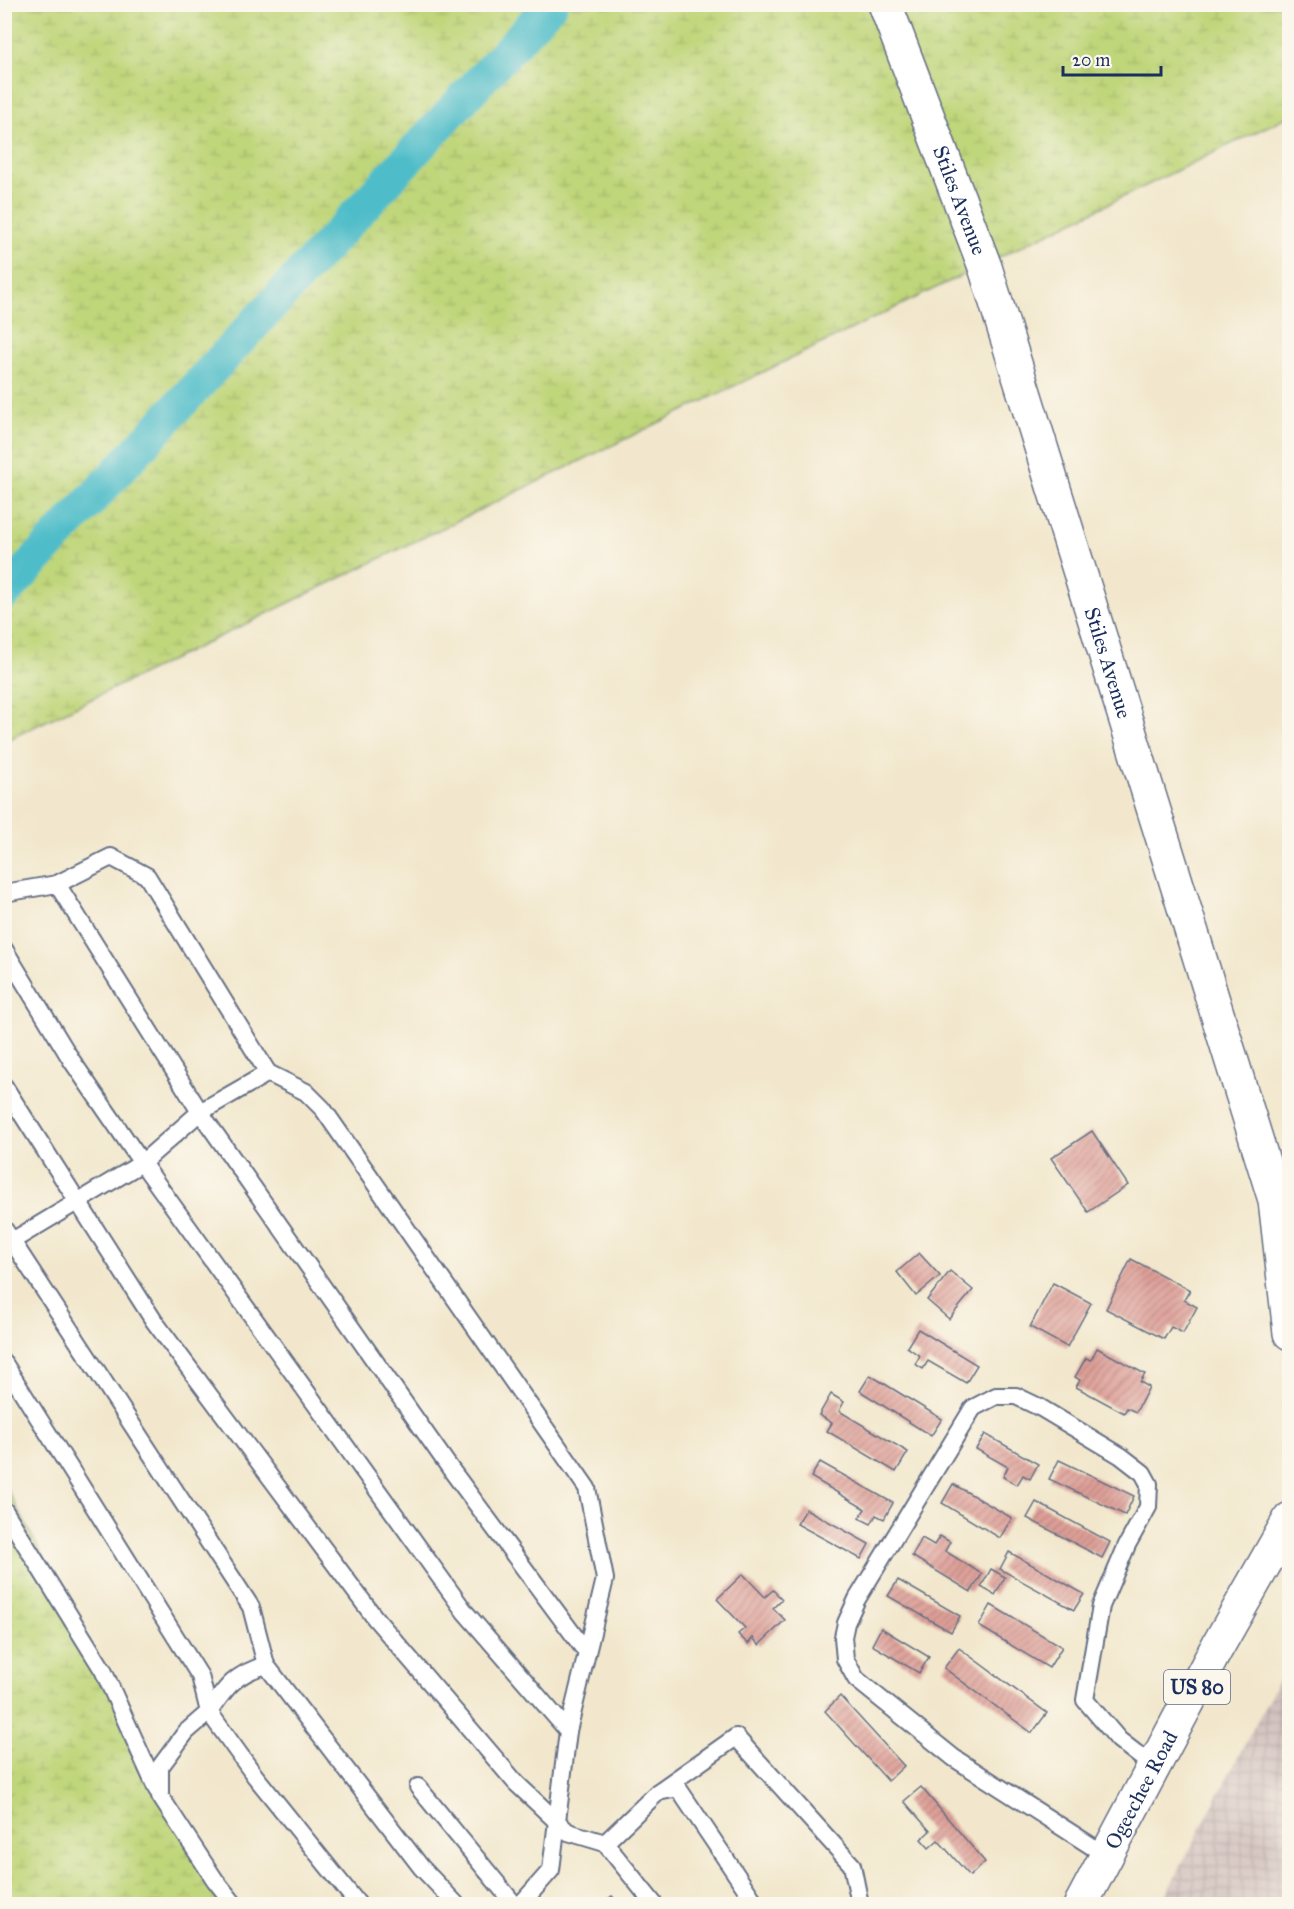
<svg xmlns="http://www.w3.org/2000/svg" width="1294" height="1909" font-family="'IM FELL Great Primer',serif">
	<style>
		.industrial { fill: url(#industrial-grid) }
		.wetland { fill: url(#wetland-marsh); stroke: #6e826c; stroke-width: 1.5 }
		.lines { fill: none; stroke-linecap: round; stroke-linejoin: round }
		.canal { stroke: #50bdc9; stroke-width: 34 }
		.building { fill: url(#building-hatch) }
		.lane-casing { stroke: #666f84; stroke-width: 20 }
		.secondary-casing { stroke: #666f84; stroke-width: 36 }
		.primary-casing { stroke: #666f84; stroke-width: 36 }
		.lane { stroke: #fff; stroke-width: 16 }
		.secondary { stroke: #fff; stroke-width: 33 }
		.primary { stroke: #fff; stroke-width: 33 }
		.labels { text-anchor: middle; dominant-baseline: central; stroke-width: 5; stroke-linejoin: round; paint-order: stroke }
		.shield { fill: #fbf7ec; stroke: #5e6b89; stroke-width: 1.5 }
		.shield-label { font-size: 20px; font-weight: bold; fill: #1b2f5e }
		.street-label { font-size: 21px; fill: #1b2f5e; stroke: #fbf7ec }
	</style>
	<defs>
		<pattern id="industrial-grid" width="8" height="8" patternUnits="userSpaceOnUse" patternTransform="scale(1.5)"><rect width="8" height="8" fill="#d1c0bc"/><path d="M0 4h8M4 0v8" fill="none" stroke="#b3a5a4"/></pattern>
		<pattern id="wetland-marsh" width="20" height="14" patternUnits="userSpaceOnUse" patternTransform="scale(1.5)"><rect width="20" height="14" fill="#c0d67a"/><path d="M1 5h8M5 5V1M11 12h8M15 12V8" fill="none" stroke="#a4b86c"/></pattern>
		<pattern id="building-hatch" width="6" height="6" patternUnits="userSpaceOnUse" patternTransform="scale(1.5)"><rect width="6" height="6" fill="#de9f97"/><path d="M-1 1l2-2M0 6l6-6M5 7l2-2" fill="none" stroke="#b3827e"/></pattern>
	</defs>
	<rect width="100%" height="100%" fill="#fbf7ec"/>
	<filter id="ink" filterUnits="userSpaceOnUse"><feTurbulence type="fractalNoise" baseFrequency=".0167" numOctaves="2"/><feDisplacementMap in="SourceGraphic" scale="12" xChannelSelector="R" yChannelSelector="G"/><feConvolveMatrix kernelMatrix="1 2 1 2 8 2 1 2 1" color-interpolation-filters="sRGB"/></filter>
	<filter id="wash" filterUnits="userSpaceOnUse"><feTurbulence type="fractalNoise" baseFrequency=".008" numOctaves="4" result="noise"/><feDisplacementMap in="SourceGraphic" scale="24" xChannelSelector="R" yChannelSelector="G"/><feGaussianBlur stdDeviation="1.35" result="paint"/><feColorMatrix in="noise" values="0 0 0 0 0 0 0 0 0 0 0 0 0 0 0 0 0 1.4 0 .05"/><feComposite in="paint" operator="in"/></filter>
	<g filter="url(#wash)">
		<rect width="100%" height="100%" fill="#f2e7cc"/>
		<path class="industrial" d="M 1289,1660 L 1289,1904 L 1161,1904 Z"/>
		<g class="wetland">
			<path d="M 5,5 L 1289,5 L 1289,116 L 5,741 Z"/>
			<path d="M 4,1484 L 228,1904 L 5,1904 Z"/>
		</g>
		<g class="lines">
			<path class="canal" d="M 4,594 L 551,4"/>
		</g>
		<g id="blocks">
			<g class="building">
				<path d="M 1092,1131 L 1128,1185 L 1088,1212 L 1051,1158 Z"/>
				<path d="M 919,1253 L 940,1276 L 916,1296 L 897,1272 Z"/>
				<path d="M 1131,1259 L 1190,1290 L 1184,1300 L 1197,1307 L 1183,1333 L 1171,1327 L 1164,1339 L 1106,1309 Z"/>
				<path d="M 950,1271 L 973,1290 L 949,1319 L 927,1300 Z"/>
				<path d="M 1053,1283 L 1091,1303 L 1067,1347 L 1030,1327 Z"/>
				<path d="M 918,1329 L 977,1365 L 966,1383 L 928,1361 L 923,1369 L 915,1364 L 920,1356 L 907,1347 Z"/>
				<path d="M 1097,1348 L 1145,1374 L 1140,1382 L 1149,1387 L 1136,1412 L 1127,1408 L 1124,1413 L 1076,1387 L 1080,1380 L 1075,1377 L 1086,1358 L 1091,1360 Z"/>
				<path d="M 870,1375 L 942,1419 L 931,1436 L 860,1391 Z"/>
				<path d="M 831,1394 L 844,1402 L 839,1411 L 908,1452 L 896,1472 L 827,1431 L 832,1423 L 819,1415 Z"/>
				<path d="M 985,1434 L 1038,1464 L 1030,1479 L 1023,1475 L 1017,1485 L 1003,1477 L 1008,1467 L 976,1449 Z"/>
				<path d="M 1059,1460 L 1134,1496 L 1125,1515 L 1049,1479 Z"/>
				<path d="M 820,1462 L 893,1503 L 884,1519 L 876,1515 L 871,1524 L 859,1518 L 865,1509 L 811,1477 Z"/>
				<path d="M 953,1484 L 1012,1518 L 1000,1538 L 942,1503 Z"/>
				<path d="M 1036,1502 L 1110,1542 L 1102,1558 L 1027,1518 Z"/>
				<path d="M 806,1509 L 869,1544 L 861,1559 L 797,1524 Z"/>
				<path d="M 940,1536 L 950,1542 L 945,1551 L 982,1574 L 971,1592 L 912,1556 L 922,1538 L 934,1545 Z"/>
				<path d="M 1009,1552 L 1084,1594 L 1074,1610 L 1000,1569 Z"/>
				<path d="M 991,1569 L 1005,1577 L 995,1595 L 981,1587 Z"/>
				<path d="M 743,1574 L 765,1597 L 773,1590 L 782,1599 L 773,1608 L 785,1620 L 759,1645 L 753,1638 L 748,1644 L 738,1634 L 745,1628 L 717,1599 Z"/>
				<path d="M 898,1580 L 960,1616 L 951,1632 L 888,1596 Z"/>
				<path d="M 991,1605 L 1062,1647 L 1049,1668 L 979,1626 Z"/>
				<path d="M 881,1628 L 929,1657 L 919,1673 L 872,1645 Z"/>
				<path d="M 959,1648 L 1047,1713 L 1032,1733 L 944,1668 Z"/>
				<path d="M 840,1696 L 904,1766 L 888,1781 L 825,1711 Z"/>
				<path d="M 921,1787 L 985,1862 L 970,1876 L 938,1840 L 929,1848 L 921,1839 L 930,1831 L 904,1801 Z"/>
				<path d="M 612,1896 L 620,1904 L 602,1904 Z"/>
			</g>
		</g>
	</g>
	<g filter="url(#ink)">
		<use href="#blocks" fill-opacity="0" stroke="#666f84" stroke-width="1.5"/>
		<g class="lines">
			<defs>
				<g id="lane">
					<path d="M 57,884 L 111,857 L 147,876 L 268,1073 L 200,1112 L 452,1471 L 587,1653 L 568,1731"/>
					<path d="M 4,893 L 57,884 L 200,1112 L 142,1163 L 465,1612 L 568,1731 L 551,1870 L 521,1904"/>
					<path d="M 4,949 L 72,1061 L 142,1163 L 12,1241 L 4,1229"/>
					<path d="M 268,1073 L 306,1092 L 323,1109 L 587,1488 L 605,1579 L 587,1653"/>
					<path d="M 4,1086 L 154,1321 L 375,1618 L 516,1783 L 568,1832 L 605,1843 L 654,1904"/>
					<path d="M 4,1246 L 12,1241 L 251,1607 L 266,1665"/>
					<path d="M 4,1363 L 200,1676 L 209,1712 L 186,1732 L 160,1767 L 160,1796 L 215,1880 L 234,1904"/>
					<path d="M 4,1510 L 103,1670 L 157,1790"/>
					<path d="M 418,1787 L 514,1904"/>
					<path d="M 658,1792 L 736,1737 L 852,1865 L 860,1904"/>
					<path d="M 605,1843 L 658,1792 L 678,1788 L 756,1904"/>
					<path d="M 1107,1856 L 954,1758 L 856,1679 L 845,1659 L 843,1637 L 846,1623 L 857,1599 L 973,1408 L 996,1396 L 1016,1396 L 1041,1408 L 1121,1456 L 1143,1473 L 1149,1484 L 1148,1507 L 1127,1545 L 1101,1606 L 1085,1700 L 1119,1740 L 1154,1767"/>
					<path d="M 358,1904 L 255,1776 L 209,1712 C 226,1687 235,1674 266,1665 L 421,1867 L 456,1904"/>
				</g>
				<g id="secondary">
					<path id="s1" d="M 885,4 L 985,267 L 1275,1200 L 1290,1333"/>
				</g>
				<g id="primary">
					<path id="s2" d="M 1081,1904 L 1215,1651 L 1290,1519"/>
				</g>
			</defs>
			<use href="#lane" class="lane-casing"/>
			<use href="#secondary" class="secondary-casing"/>
			<use href="#primary" class="primary-casing"/>
			<use href="#lane" class="lane"/>
			<use href="#secondary" class="secondary"/>
			<use href="#primary" class="primary"/>
		</g>
	</g>
	<g class="labels">
		<rect class="shield" x="1164" y="1670" width="66" height="34" rx="4.5"/>
		<g class="shield-label">
			<text x="1197" y="1687">US 80</text>
		</g>
		<g class="street-label">
			<text stroke="none"><textPath href="#s1" startOffset="210">Stiles Avenue</textPath></text>
			<text stroke="none"><textPath href="#s1" startOffset="696">Stiles Avenue</textPath></text>
			<text stroke="none"><textPath href="#s2" startOffset="129">Ogeechee Road</textPath></text>
		</g>
	</g>
	<rect width="1294" height="1909" fill="none" stroke="#fbf7ec" stroke-width="24"/>
	<path d="M1063 66v9h98v-9" fill="none" stroke="#1b2f5e" stroke-width="3"/>
	<text x="1072" y="66" font-size="18" fill="#1b2f5e" stroke="#fbf7ec" stroke-width="4.5" paint-order="stroke">20 m</text>
</svg>
